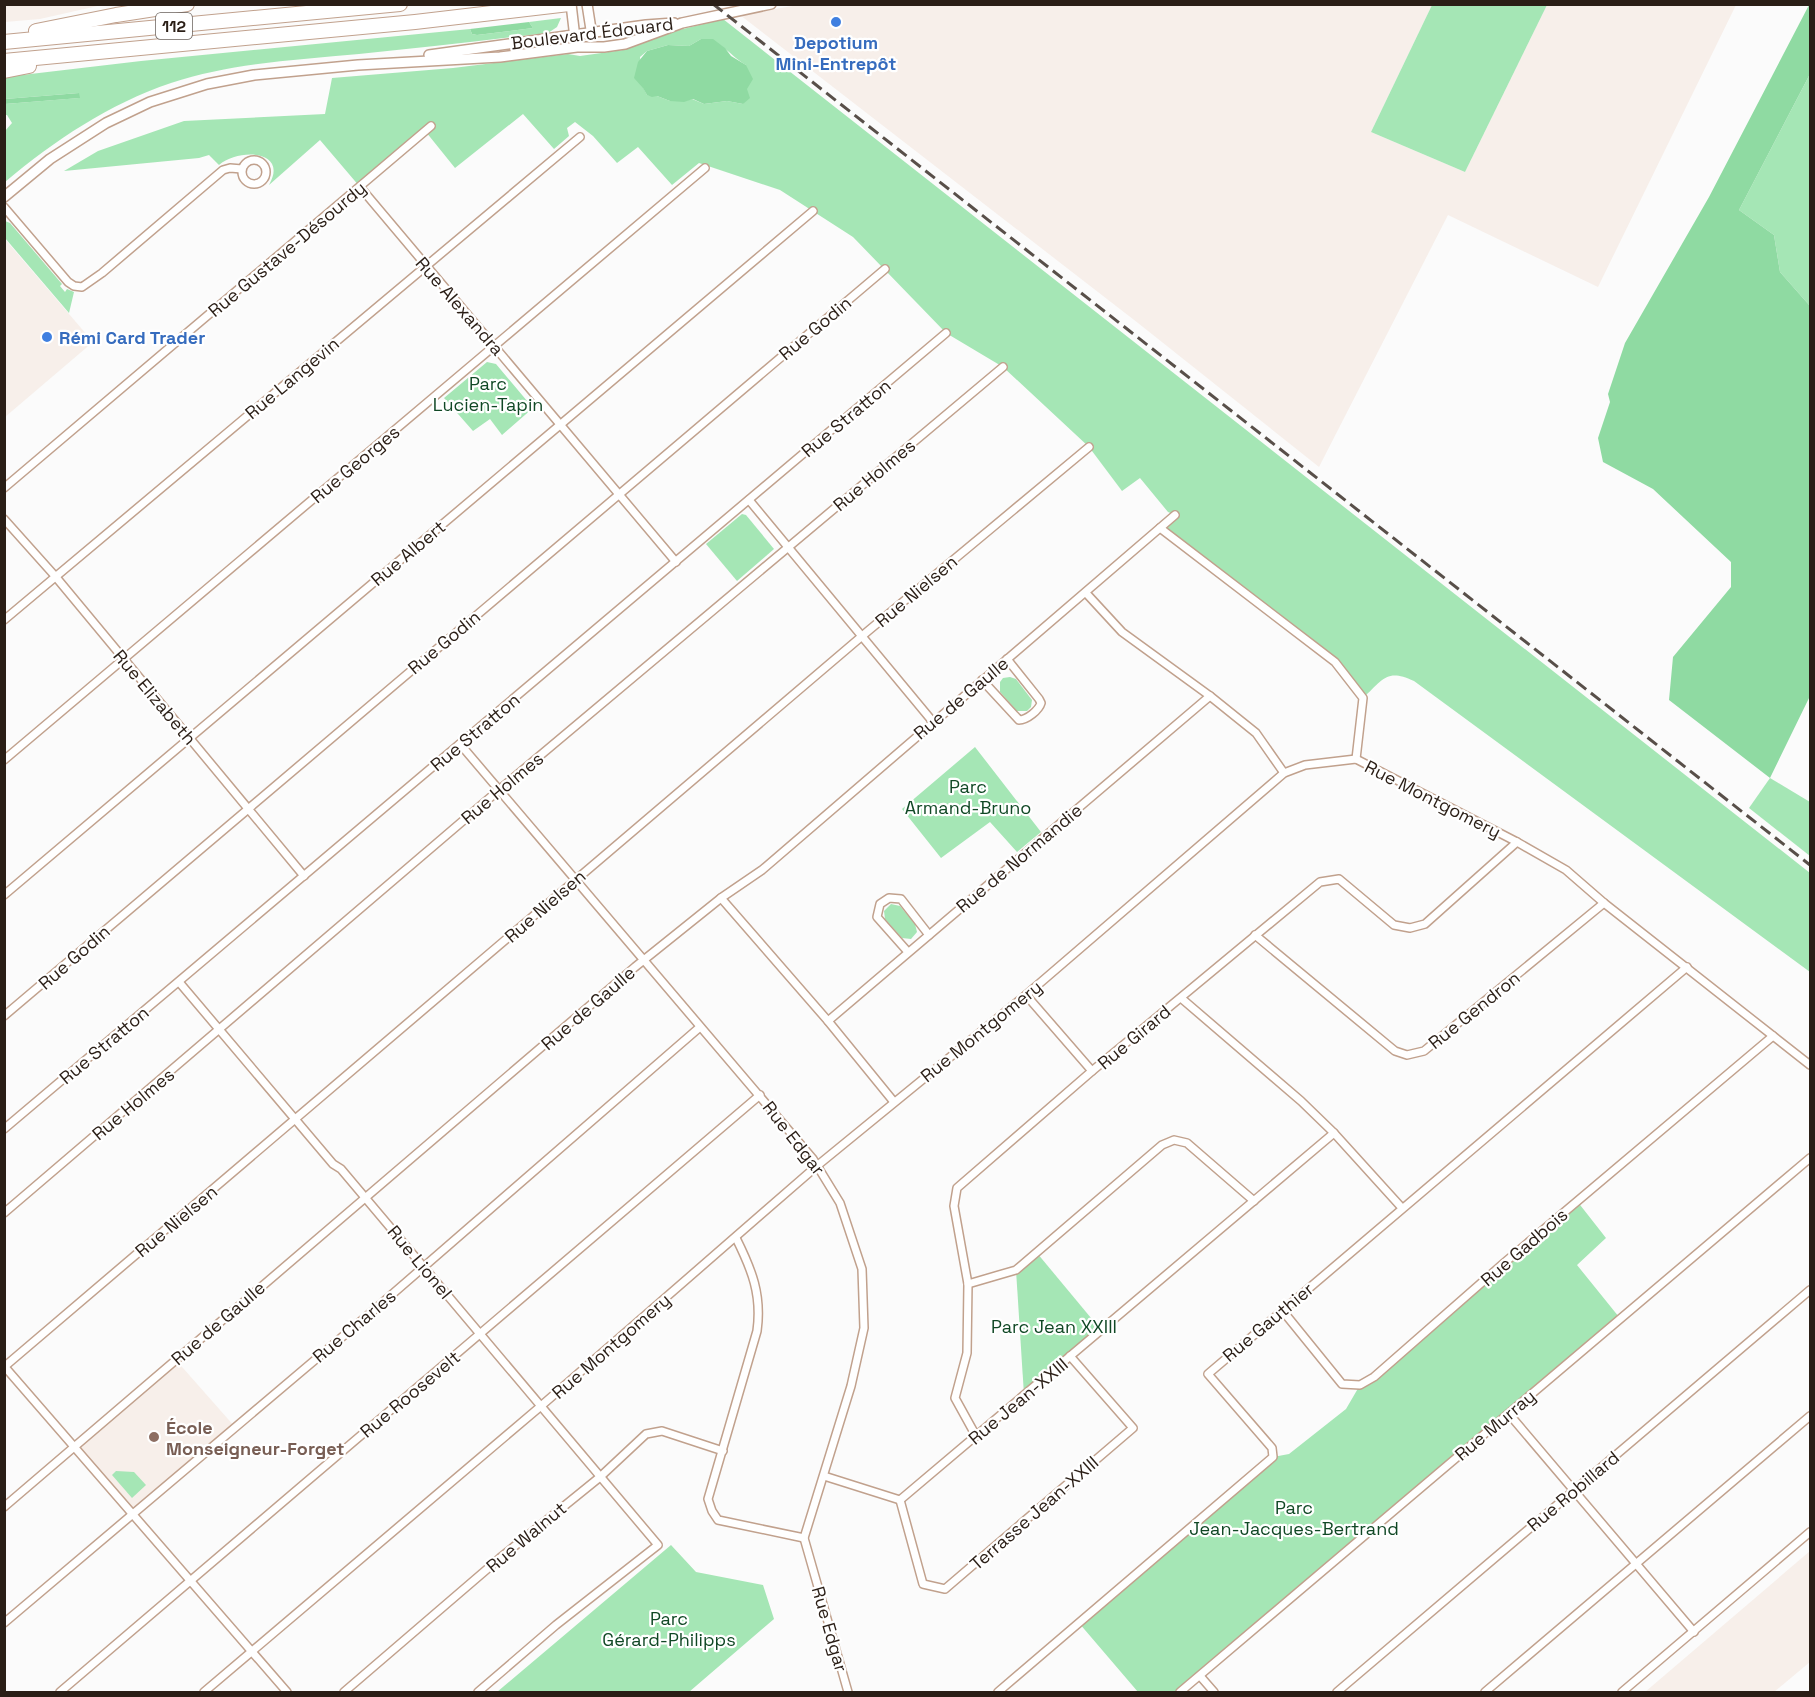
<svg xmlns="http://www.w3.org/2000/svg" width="1815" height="1697" font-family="'Space Grotesk',sans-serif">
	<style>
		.built { fill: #f7efea }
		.green { fill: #a5e6b5; fill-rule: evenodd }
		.forest { fill: #8fdaa2 }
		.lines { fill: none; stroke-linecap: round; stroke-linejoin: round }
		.minor-casing { stroke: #c1a18d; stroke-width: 10 }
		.tertiary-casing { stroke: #c1a18d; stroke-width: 12 }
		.motorway-casing { stroke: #c1a18d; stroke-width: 16 }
		.minor { stroke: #fff; stroke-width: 7 }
		.tertiary { stroke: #fff; stroke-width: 9 }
		.motorway { stroke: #fff; stroke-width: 14 }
		.rail { stroke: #584f49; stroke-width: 3; stroke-dasharray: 12 6; stroke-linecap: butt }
		.shop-dot { fill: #3f7fe0; stroke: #fff; stroke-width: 2 }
		.education-dot { fill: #8d6e63; stroke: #fff; stroke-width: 2 }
		.labels { text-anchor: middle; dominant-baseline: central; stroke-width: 4.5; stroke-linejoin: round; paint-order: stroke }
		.shield { fill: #fff; stroke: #6a625c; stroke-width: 1.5 }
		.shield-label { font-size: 16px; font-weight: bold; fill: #2a1e16 }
		.street-label { font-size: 18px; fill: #2a1e16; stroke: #fff }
		.shop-label { font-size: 18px; font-weight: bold; fill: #366cbe; stroke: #fff }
		.park-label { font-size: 18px; fill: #104825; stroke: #fff }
		.education-label { font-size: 18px; font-weight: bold; fill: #785e54; stroke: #fff; text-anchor: start }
	</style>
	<rect width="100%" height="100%" fill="#fbfbfb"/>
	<g class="built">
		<path d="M 804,4 L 1432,5 L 1371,132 L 1465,172 L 1547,5 L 1736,5 L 1598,287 L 1448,215 L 1319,467 L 1138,323 L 740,15 Z"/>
		<path d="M 4,5 L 5,4 L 102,5 L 40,19 L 5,22 Z"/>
		<path d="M 4,238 L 93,342 L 5,417 L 4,417 Z"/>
		<path d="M 175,1359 L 235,1427 L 132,1514 L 74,1446 Z"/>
		<path d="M 1810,1551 L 1810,1662 L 1774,1692 L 1645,1692 Z"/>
	</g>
	<g class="green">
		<path d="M 1432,5 L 1547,5 L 1465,172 L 1371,132 Z"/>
		<path d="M 561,18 L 557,27 L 548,33 C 485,40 422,48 359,54 C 296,60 232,63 171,83 C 109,104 55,140 5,182 L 5,131 L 12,123 L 7,115 L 5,115 L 5,104 L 79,98 L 79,93 L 5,99 L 5,77 L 141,61 L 470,29 L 472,34 L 477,35 L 533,28 L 529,22 Z"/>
		<path d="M 723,19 L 1810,873 L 1810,972 L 1414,681 C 1386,668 1383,680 1363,698 L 1335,662 L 1160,528 L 1175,515 L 1168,512 L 1140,478 L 1122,491 L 1089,447 L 1003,367 L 946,333 L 853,237 L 780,190 L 699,163 L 672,185 L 638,147 L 617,163 L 593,136 L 575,122 L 567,128 L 569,136 L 554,149 L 523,114 L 455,168 L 426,132 L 360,187 L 320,140 L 269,185 C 289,150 239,148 219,165 L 209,155 L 199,158 L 64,171 L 98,151 L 184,121 L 325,114 L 332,78 L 453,68 L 568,54 L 580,56 L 623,50 L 663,34 ZM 701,39 C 721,39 730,56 746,65 L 747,89 L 743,104 L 727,101 L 704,104 L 692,99 L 684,101 L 670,101 L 657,96 L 647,95 L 643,87 L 640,57 L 647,51 L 668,45 L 689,46 Z"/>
		<path d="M 1810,74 L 1810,306 L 1780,272 L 1774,235 L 1739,210 Z"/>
		<path d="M 5,221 L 10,223 L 62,284 L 60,286 L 65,292 L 67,289 L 74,292 L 69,313 L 5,238 Z"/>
		<path d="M 487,362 L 496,364 L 533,408 L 502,435 L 490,419 L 473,431 L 444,398 Z"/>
		<path d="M 742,514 L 746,515 L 774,549 L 737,581 L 706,544 Z"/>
		<path d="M 1010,677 L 1016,679 L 1032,700 L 1031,707 L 1027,711 L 1017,711 L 1000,692 L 1000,682 L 1003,678 Z"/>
		<path d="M 975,747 L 1041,832 L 1017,852 L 990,822 L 941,858 L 902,809 Z"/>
		<path d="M 1770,778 L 1810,802 L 1810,856 L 1749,808 Z"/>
		<path d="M 891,904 L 900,906 L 915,924 L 917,932 L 911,939 L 902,938 L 885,919 L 884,911 Z"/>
		<path d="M 1577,1201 L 1606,1238 L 1577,1265 L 1619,1317 L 1180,1692 L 1138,1692 L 1079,1623 L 1273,1457 L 1289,1454 L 1346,1409 L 1360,1385 Z"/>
		<path d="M 1037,1253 L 1101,1330 L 1024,1395 L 1016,1270 Z"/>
		<path d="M 116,1471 L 134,1472 L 146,1485 L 132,1498 L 112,1475 Z"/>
		<path d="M 671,1545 L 696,1572 L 763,1585 L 774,1619 L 689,1692 L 497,1692 Z"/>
	</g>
	<g class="forest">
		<path d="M 1809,5 L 1810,74 L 1739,210 L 1774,235 L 1780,272 L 1810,306 L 1810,696 L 1770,778 L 1669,700 L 1673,657 L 1731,587 L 1731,562 L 1653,489 L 1603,462 L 1598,438 L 1610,402 L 1608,394 L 1625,343 L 1709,197 Z"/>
		<path d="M 529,22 L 533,28 L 477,35 L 472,34 L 470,29 Z"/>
		<path d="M 701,39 L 713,39 L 725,48 L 731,56 L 746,65 L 753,79 L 747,89 L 750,98 L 743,104 L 727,101 L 704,104 L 693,99 L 684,102 L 670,101 L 657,96 L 652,97 L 647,95 L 643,88 L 634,78 L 638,62 L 647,51 L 668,45 L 689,46 Z"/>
		<path d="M 79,93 L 80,98 L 5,104 L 5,99 Z"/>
	</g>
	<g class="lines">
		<defs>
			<g id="minor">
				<circle cx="254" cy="172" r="12"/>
				<path d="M 360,187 L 676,562"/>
				<path d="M 4,207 L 68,282 L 74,286 L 82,287 L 102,273 L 223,170 L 230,168 L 242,169"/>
				<path d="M 4,488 L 431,126"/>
				<path d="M 749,500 L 933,722"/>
				<path d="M 4,519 L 55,576 L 304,876"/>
				<path d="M 1160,528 L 1335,662 L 1363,698 L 1356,759"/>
				<path d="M 1086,593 L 1122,632 L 1210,696 L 1256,733 L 1284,773"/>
				<path d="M 4,620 L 580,137"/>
				<path d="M 982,680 L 1019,720 C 1027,720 1039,710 1041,703 L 1039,699 L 1007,659"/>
				<path d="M 460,744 L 813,1159 L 840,1203 L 862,1269 L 864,1328 L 851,1386 L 804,1538 L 848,1692"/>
				<path d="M 4,760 L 705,168"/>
				<path d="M 4,895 L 813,211"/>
				<path d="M 721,898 L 828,1021 L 894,1102"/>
				<path d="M 1255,935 L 1395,1051 L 1407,1055 L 1424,1051 L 1604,903"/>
				<path d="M 908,952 L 877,917 L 880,904 L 889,898 L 901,899 L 929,935"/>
				<path d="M 179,982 L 333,1164 L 341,1169 L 658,1545 L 556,1625 L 478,1692"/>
				<path d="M 1026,995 L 1092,1071"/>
				<path d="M 1181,998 L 1301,1101 L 1334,1133 L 1402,1208"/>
				<path d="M 4,1016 L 885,269"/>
				<path d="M 828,1021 L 1210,696"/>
				<path d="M 4,1129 L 946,333"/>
				<path d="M 4,1213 L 499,790 L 1003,367"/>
				<path d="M 736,1238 C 752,1270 762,1295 757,1331 L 708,1499 L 712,1511 L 718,1520 L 804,1538"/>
				<path d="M 968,1284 L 1016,1270 L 1162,1145 L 1174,1140 L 1187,1143 L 1254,1201"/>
				<path d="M 1282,1310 L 1342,1384 L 1360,1385 L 1374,1377 L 1504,1263 L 1773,1036"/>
				<path d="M 4,1366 L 287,1692"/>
				<path d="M 4,1367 L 868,631 L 1089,447"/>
				<path d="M 1509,1414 L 1694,1632"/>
				<path d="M 976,1436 L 955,1398 L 967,1353 L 968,1284 L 954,1206 L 957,1188 L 1092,1071 L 1320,882 L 1339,879 L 1394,925 L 1410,928 L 1425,924 L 1517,842"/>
				<path d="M 824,1476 L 900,1500"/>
				<path d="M 900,1500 L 1334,1133"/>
				<path d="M 900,1500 L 923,1584 L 945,1589 L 1133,1428 L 1070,1356"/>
				<path d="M 4,1507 L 635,967 L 721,898 L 762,870 L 1175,515"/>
				<path d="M 4,1623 L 374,1310 L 700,1027"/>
				<path d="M 1200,1676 L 1214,1692"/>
				<path d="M 60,1692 L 760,1095"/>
				<path d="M 204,1692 L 541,1406 L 818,1165 L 1026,995 L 1284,773 L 1305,765 L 1356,759 L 1517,842 L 1566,870 L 1604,903 L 1810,1065"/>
				<path d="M 344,1692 L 500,1558 L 600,1477 L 646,1434 L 662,1431 L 723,1451"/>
				<path d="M 998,1692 L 1273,1457 L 1272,1448 L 1208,1374 L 1687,967"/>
				<path d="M 1180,1692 L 1810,1158"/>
				<path d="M 1337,1692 L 1810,1290"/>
				<path d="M 1485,1692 L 1810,1416"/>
				<path d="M 1622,1692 L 1810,1532"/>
			</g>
			<g id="tertiary">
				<path d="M 571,4 L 575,38"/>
				<path d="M 587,4 L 592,36"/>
				<path d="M 429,55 L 646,25 L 674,23"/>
				<path d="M 4,197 L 50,159 L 106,123 L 150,102 L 207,84 L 254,75 L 358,65 L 500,57 L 577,47 L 604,47 L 625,44 L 682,23 L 771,4"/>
			</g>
			<g id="motorway">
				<path d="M 36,31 L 116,15 L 187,4"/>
				<path d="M 4,42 L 400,4"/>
				<path d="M 4,61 L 415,22 L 569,4"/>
				<path d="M 4,71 L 29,66"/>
			</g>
		</defs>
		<use href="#minor" class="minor-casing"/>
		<use href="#tertiary" class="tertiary-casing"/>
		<use href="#motorway" class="motorway-casing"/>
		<use href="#minor" class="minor"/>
		<use href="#tertiary" class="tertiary"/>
		<use href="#motorway" class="motorway"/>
		<path class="rail" d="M 713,4 L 1810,865"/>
	</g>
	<g class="shop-dot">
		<circle cx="836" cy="22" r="6"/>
		<circle cx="47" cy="337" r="6"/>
	</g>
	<circle class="education-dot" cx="154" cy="1437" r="6"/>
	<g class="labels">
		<rect class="shield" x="156" y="13" width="36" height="26" rx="4.5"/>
		<g class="shield-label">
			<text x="174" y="26">112</text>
		</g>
		<g class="street-label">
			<text transform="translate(592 33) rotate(-7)">Boulevard Édouard</text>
			<text transform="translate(287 249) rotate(-40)">Rue Gustave-Désourdy</text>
			<text transform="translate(460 306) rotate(49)">Rue Alexandra</text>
			<text transform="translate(815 328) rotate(-40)">Rue Godin</text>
			<text transform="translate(292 378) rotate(-40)">Rue Langevin</text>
			<text transform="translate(846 418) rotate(-40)">Rue Stratton</text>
			<text transform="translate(355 464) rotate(-40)">Rue Georges</text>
			<text transform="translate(874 475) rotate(-40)">Rue Holmes</text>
			<text transform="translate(408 553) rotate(-40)">Rue Albert</text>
			<text transform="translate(916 591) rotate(-40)">Rue Nielsen</text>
			<text transform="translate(444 642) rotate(-40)">Rue Godin</text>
			<text transform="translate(155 697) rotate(50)">Rue Elizabeth</text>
			<text transform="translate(961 698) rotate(-40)">Rue de Gaulle</text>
			<text transform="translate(475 732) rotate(-40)">Rue Stratton</text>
			<text transform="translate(502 788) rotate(-40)">Rue Holmes</text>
			<text transform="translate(1433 799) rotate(27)">Rue Montgomery</text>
			<text transform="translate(1019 858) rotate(-40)">Rue de Normandie</text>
			<text transform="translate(545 906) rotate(-41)">Rue Nielsen</text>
			<text transform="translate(74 957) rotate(-41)">Rue Godin</text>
			<text transform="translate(588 1008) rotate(-41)">Rue de Gaulle</text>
			<text transform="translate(1474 1010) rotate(-39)">Rue Gendron</text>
			<text transform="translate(981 1031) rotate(-39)">Rue Montgomery</text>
			<text transform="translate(1134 1037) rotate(-40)">Rue Girard</text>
			<text transform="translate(104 1045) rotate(-40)">Rue Stratton</text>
			<text transform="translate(133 1104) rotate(-40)">Rue Holmes</text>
			<text transform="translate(794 1138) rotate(52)">Rue Edgar</text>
			<text transform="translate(176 1221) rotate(-40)">Rue Nielsen</text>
			<text transform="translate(1524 1247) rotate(-41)">Rue Gadbois</text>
			<text transform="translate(420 1262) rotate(50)">Rue Lionel</text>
			<text transform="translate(1268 1322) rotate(-40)">Rue Gauthier</text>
			<text transform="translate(218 1323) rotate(-41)">Rue de Gaulle</text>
			<text transform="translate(354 1326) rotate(-40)">Rue Charles</text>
			<text transform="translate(611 1346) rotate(-41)">Rue Montgomery</text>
			<text transform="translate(410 1394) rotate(-40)">Rue Roosevelt</text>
			<text transform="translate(1018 1401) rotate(-40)">Rue Jean-XXIII</text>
			<text transform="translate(1495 1425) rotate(-40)">Rue Murray</text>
			<text transform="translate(1573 1491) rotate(-40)">Rue Robillard</text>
			<text transform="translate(1034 1513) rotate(-41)">Terrasse Jean-XXIII</text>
			<text transform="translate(526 1537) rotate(-40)">Rue Walnut</text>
			<text transform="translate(830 1629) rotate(74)">Rue Edgar</text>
		</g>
		<g class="shop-label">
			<text x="836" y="42">Depotium<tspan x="836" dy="21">Mini-Entrepôt</tspan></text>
			<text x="59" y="337" text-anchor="start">Rémi Card Trader</text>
		</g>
		<g class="park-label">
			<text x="488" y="383">Parc<tspan x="488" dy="21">Lucien-Tapin</tspan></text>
			<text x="968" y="786">Parc<tspan x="968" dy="21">Armand-Bruno</tspan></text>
			<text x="1054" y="1326">Parc Jean XXIII</text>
			<text x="1294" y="1507">Parc<tspan x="1294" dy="21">Jean-Jacques-Bertrand</tspan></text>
			<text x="669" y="1618">Parc<tspan x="669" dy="21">Gérard-Philipps</tspan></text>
		</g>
		<g class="education-label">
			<text x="166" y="1427">École<tspan x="166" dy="21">Monseigneur-Forget</tspan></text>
		</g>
	</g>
	<rect width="1815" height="1697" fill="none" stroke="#2a1e16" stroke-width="12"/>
</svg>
